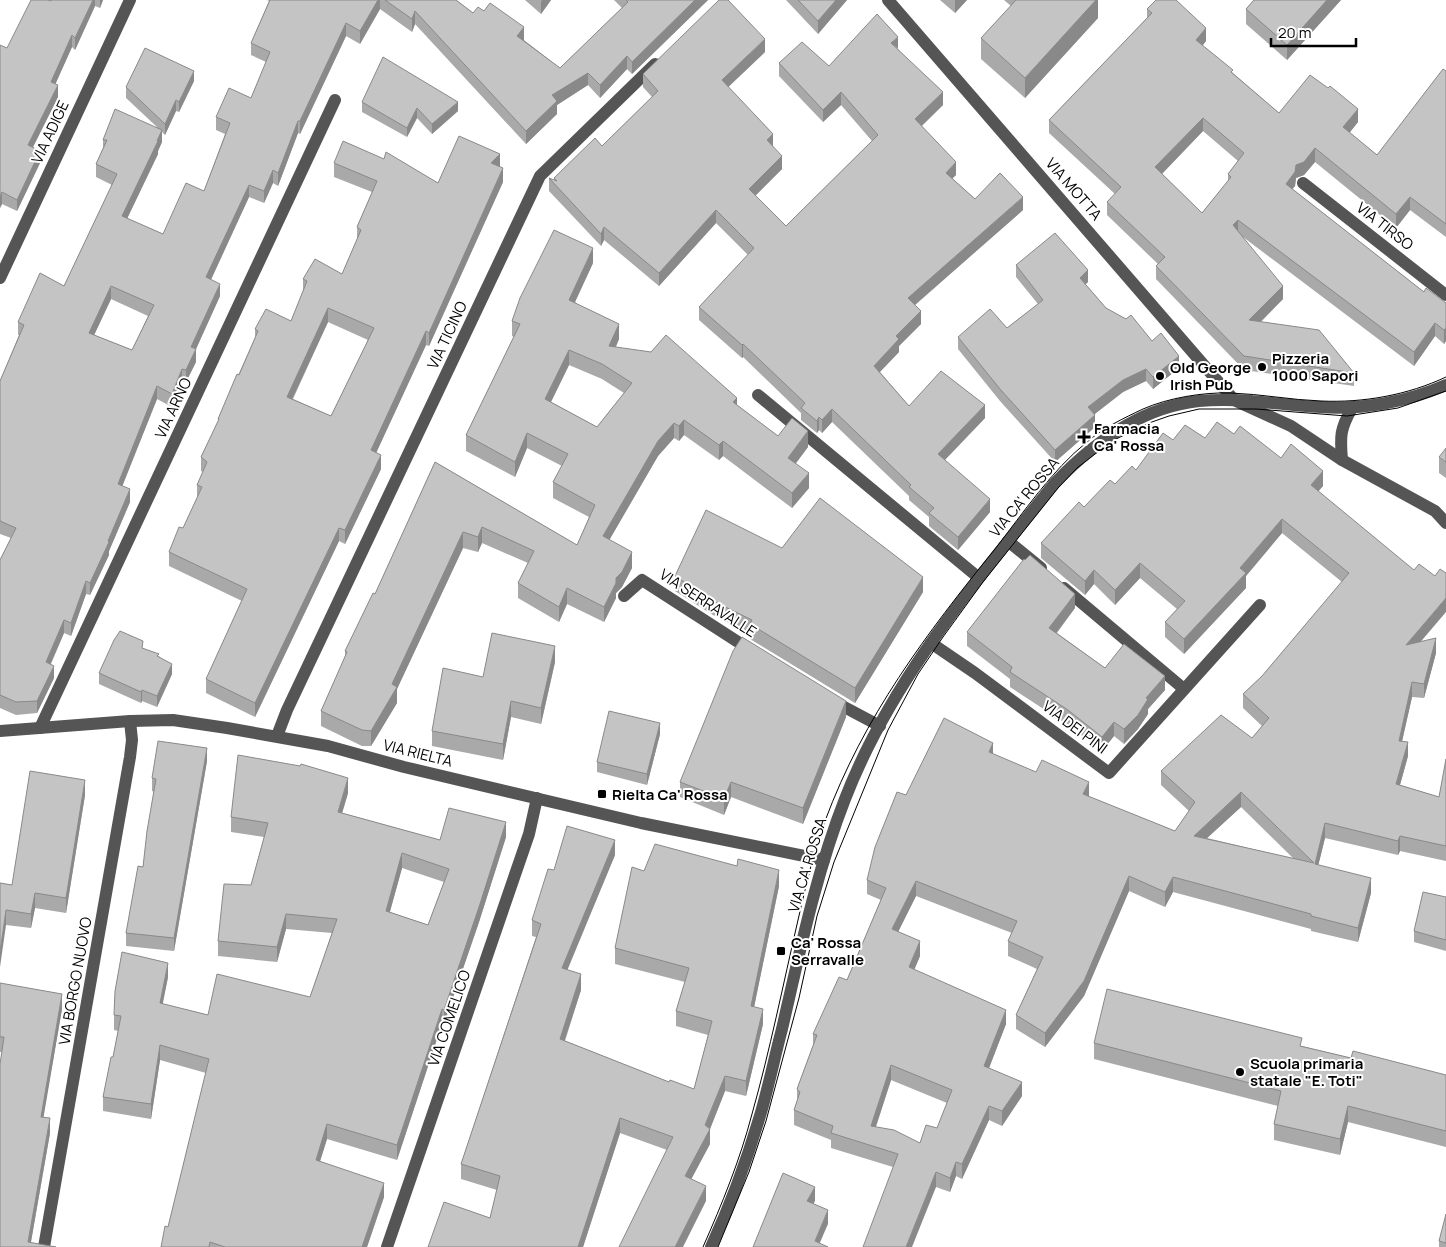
<svg xmlns="http://www.w3.org/2000/svg" width="1446" height="1247" font-family="Manrope,sans-serif">
	<style>
		.lines { fill: none; stroke-linecap: round; stroke-linejoin: round }
		.minor { stroke: #555; stroke-width: 12 }
		.tram { stroke: #000; stroke-width: 1 }
		.wall { fill: #a9a9a9; fill-rule: evenodd }
		.shaded-wall { fill: #898989 }
		.building { fill: #c4c4c4; stroke: #898989; fill-rule: evenodd }
		.poi-dot { fill: #000; stroke: #fff; stroke-width: 2 }
		.labels { text-anchor: middle; dominant-baseline: central; stroke-width: 4; stroke-linejoin: round; paint-order: stroke }
		.street-label { font-size: 15px; fill: #000; stroke: #fff }
		.poi-label { font-size: 15px; font-weight: bold; fill: #000; stroke: #fff; text-anchor: start }
	</style>
	<rect width="100%" height="100%" fill="#fff"/>
	<g class="lines">
		<g class="minor">
			<path d="M 888,0 L 1234,400 L 1291,426 L 1342,460 L 1435,511 L 1446,523"/>
			<path d="M 1303,183 L 1446,295"/>
			<path d="M 0,278 L 130,0"/>
			<path d="M 758,395 L 979,578"/>
			<path d="M 1342,460 C 1340,436 1340,429 1352,408"/>
			<path d="M 1008,541 L 1041,568"/>
			<path d="M 1064,588 L 1184,689"/>
			<path d="M 624,596 L 642,580 L 752,651"/>
			<path d="M 931,643 L 975,673 L 1109,773 L 1260,605"/>
			<path d="M 831,700 L 880,726"/>
			<path d="M 40,728 L 335,100"/>
			<path d="M 0,731 L 130,721 L 173,720 L 227,728 L 328,746 L 404,767 L 641,823 L 824,860"/>
			<path d="M 277,736 L 287,710 L 540,176 L 655,64"/>
			<path d="M 44,1247 L 130,757 L 132,740 L 130,721"/>
			<path d="M 387,1247 L 529,834 L 537,798"/>
			<path d="M 711,1247 C 730,1206 746,1163 759,1119 C 768,1090 774,1059 782,1029 C 800,951 816,873 845,799 C 891,680 975,583 1054,484 C 1092,444 1141,407 1199,401 C 1240,397 1279,405 1320,407 C 1362,410 1407,402 1446,385"/>
		</g>
		<g class="tram">
			<path d="M 703,1247 C 722,1204 740,1160 752,1114 C 770,1050 783,985 798,920 C 806,886 813,853 825,821 C 864,716 926,634 995,549 C 1024,512 1051,471 1087,442 C 1103,428 1124,418 1143,409 C 1168,398 1203,392 1231,393 C 1261,394 1291,400 1321,401 C 1363,403 1408,395 1446,377"/>
			<path d="M 718,1247 L 749,1172 L 766,1121 L 799,998 L 817,916 L 834,862 L 888,730 L 918,674 L 943,637 L 983,582 L 1058,488 L 1077,468 L 1112,441 L 1149,423 L 1169,416 L 1199,409 L 1256,409 L 1347,416 L 1398,408 L 1446,391"/>
		</g>
	</g>
	<g class="wall">
		<path d="M 51,0 L 103,0 L 100,8 L 95,6 L 75,50 L 72,47 L 55,84 L 58,97 L 33,147 L 40,163 L 17,211 L 2,204 L 0,208 L 7,48 Z"/>
		<path d="M 267,0 L 456,0 L 473,13 L 524,40 L 560,68 L 622,8 L 614,0 L 708,0 L 632,74 L 627,69 L 600,98 L 588,85 L 557,105 L 557,114 L 526,144 L 415,24 L 412,32 L 380,9 L 360,44 L 346,36 L 300,134 L 298,133 L 278,186 L 273,183 L 264,203 L 249,197 L 211,280 L 220,296 L 196,349 L 196,362 L 186,382 L 182,382 L 172,407 L 157,399 L 122,486 L 130,502 L 109,551 L 109,555 L 90,595 L 86,594 L 71,636 L 64,633 L 51,664 L 54,678 L 37,713 L 16,715 L 0,708 L 0,560 L 11,538 L 0,534 L 0,381 L 19,335 L 18,335 L 18,322 L 64,286 L 112,185 L 96,177 L 96,164 L 103,148 L 103,140 L 157,127 L 126,98 L 126,87 L 194,81 L 179,112 L 176,111 L 165,135 L 162,132 L 162,142 L 158,151 L 158,154 L 127,219 L 163,234 L 204,191 L 225,134 L 216,130 L 216,117 L 251,98 L 266,62 L 251,55 L 251,43 L 269,1 ZM 111,299 L 148,316 L 132,350 L 94,335 Z"/>
		<path d="M 525,0 L 551,0 L 541,14 Z"/>
		<path d="M 786,0 L 847,0 L 818,34 Z"/>
		<path d="M 940,0 L 967,0 L 955,13 Z"/>
		<path d="M 1004,0 L 1098,0 L 1098,18 L 1025,98 L 981,59 L 981,38 L 1011,6 Z"/>
		<path d="M 1254,0 L 1341,0 L 1287,60 L 1246,24 L 1246,9 Z"/>
		<path d="M 1147,9 L 1206,41 L 1202,46 L 1279,113 L 1358,122 L 1349,133 L 1377,155 L 1446,71 L 1446,237 L 1410,210 L 1396,228 L 1315,162 L 1304,175 L 1296,178 L 1295,186 L 1292,189 L 1424,292 L 1446,303 L 1446,341 L 1444,344 L 1435,336 L 1414,366 L 1243,237 L 1283,299 L 1261,322 L 1354,373 L 1354,386 L 1244,370 L 1156,279 L 1156,266 L 1158,264 L 1107,215 L 1107,202 L 1115,194 L 1049,133 L 1049,120 L 1147,18 ZM 1203,131 L 1238,161 L 1228,174 L 1228,181 L 1202,213 L 1162,174 Z"/>
		<path d="M 898,49 L 943,105 L 922,126 L 956,175 L 952,178 L 975,199 L 1023,210 L 915,305 L 921,324 L 899,346 L 899,352 L 880,372 L 909,406 L 985,418 L 945,460 L 990,512 L 958,550 L 929,526 L 929,517 L 909,500 L 909,496 L 832,422 L 822,433 L 819,430 L 817,433 L 801,420 L 801,413 L 743,357 L 742,358 L 699,320 L 699,307 L 748,255 L 716,223 L 659,286 L 604,240 L 601,246 L 549,191 L 549,178 L 554,180 L 554,178 L 602,146 L 652,97 L 643,87 L 643,74 L 765,52 L 728,87 L 773,146 L 782,169 L 755,196 L 786,226 L 872,141 L 841,105 L 823,122 L 779,76 L 779,63 L 829,66 Z"/>
		<path d="M 362,102 L 458,111 L 432,134 L 417,118 L 407,137 L 362,112 Z"/>
		<path d="M 334,163 L 438,183 L 500,167 L 503,182 L 429,346 L 426,345 L 376,453 L 381,469 L 345,544 L 339,541 L 255,717 L 206,693 L 206,679 L 242,601 L 169,566 L 169,552 L 183,528 L 197,498 L 197,485 L 203,472 L 201,471 L 201,457 L 218,422 L 218,419 L 255,338 L 255,329 L 291,321 L 303,291 L 303,279 L 342,274 L 357,239 L 357,227 L 372,192 L 334,177 ZM 328,322 L 368,340 L 331,416 L 293,399 Z"/>
		<path d="M 593,263 L 575,302 L 619,339 L 616,347 L 737,405 L 778,436 L 808,447 L 795,464 L 809,488 L 792,508 L 723,456 L 719,460 L 684,435 L 679,441 L 674,438 L 658,456 L 609,540 L 632,568 L 622,587 L 616,593 L 616,598 L 604,622 L 567,604 L 559,622 L 518,598 L 518,583 L 528,563 L 482,543 L 478,552 L 463,548 L 397,689 L 397,703 L 371,746 L 362,746 L 321,726 L 321,711 L 345,657 L 345,651 L 375,594 L 435,462 L 577,545 L 589,517 L 553,498 L 553,482 L 562,466 L 527,448 L 515,477 L 466,451 L 466,435 L 514,337 L 512,336 L 512,321 ZM 569,365 L 602,379 L 624,393 L 597,427 L 551,402 Z"/>
		<path d="M 1016,265 L 1088,282 L 1085,284 L 1106,308 L 1152,341 L 1179,368 L 1153,389 L 1146,381 L 1123,392 L 1095,414 L 1095,427 L 1055,462 L 1000,401 L 958,349 L 958,337 L 1007,328 L 1038,304 L 1016,277 Z"/>
		<path d="M 1234,434 L 1281,458 L 1323,486 L 1318,491 L 1421,642 L 1436,653 L 1424,698 L 1412,697 L 1402,741 L 1408,756 L 1400,785 L 1439,797 L 1446,759 L 1446,861 L 1400,851 L 1398,855 L 1325,838 L 1318,865 L 1371,893 L 1358,942 L 1311,931 L 1311,929 L 1173,892 L 1165,907 L 1129,891 L 1084,996 L 1045,1047 L 1016,1029 L 1016,1015 L 1037,969 L 1008,956 L 1008,941 L 1012,933 L 916,896 L 898,932 L 920,956 L 914,970 L 1006,1024 L 989,1068 L 1022,1096 L 1002,1126 L 989,1120 L 962,1179 L 956,1176 L 950,1192 L 936,1187 L 893,1167 L 831,1148 L 831,1140 L 794,1125 L 794,1110 L 797,1101 L 797,1089 L 813,1045 L 813,1034 L 847,980 L 881,900 L 867,894 L 867,880 L 906,795 L 993,754 L 1089,797 L 1175,831 L 1189,811 L 1161,785 L 1161,771 L 1252,738 L 1262,726 L 1243,708 L 1243,694 L 1262,676 L 1342,582 L 1282,533 L 1246,576 L 1246,588 L 1184,654 L 1165,637 L 1165,622 L 1177,609 L 1140,578 L 1115,605 L 1094,584 L 1085,595 L 1041,558 L 1041,543 L 1115,484 L 1136,470 L 1173,440 L 1205,438 ZM 1241,807 L 1294,859 L 1207,838 ZM 891,1080 L 947,1103 L 937,1128 L 920,1143 L 876,1127 Z"/>
		<path d="M 1439,457 L 1446,462 L 1446,478 L 1439,473 Z"/>
		<path d="M 782,548 L 923,592 L 855,703 L 750,639 L 750,633 L 713,615 L 675,591 L 675,576 Z"/>
		<path d="M 1075,608 L 1057,633 L 1105,668 L 1165,690 L 1148,709 L 1148,714 L 1138,729 L 1124,744 L 1114,736 L 1102,751 L 1068,725 L 1010,687 L 1010,679 L 967,646 L 967,632 Z"/>
		<path d="M 143,648 L 159,656 L 172,674 L 157,707 L 142,701 L 141,703 L 99,684 L 99,673 Z"/>
		<path d="M 555,662 L 541,724 L 511,717 L 503,760 L 432,746 L 432,731 L 483,677 Z"/>
		<path d="M 846,717 L 803,824 L 731,797 L 724,815 L 680,797 L 680,782 Z"/>
		<path d="M 660,734 L 647,785 L 597,772 L 597,762 Z"/>
		<path d="M 207,761 L 174,951 L 126,946 L 126,933 L 143,867 L 154,792 L 152,791 L 152,778 Z"/>
		<path d="M 348,793 L 342,813 L 440,840 L 506,837 L 479,922 L 444,1024 L 442,1024 L 397,1160 L 327,1139 L 320,1161 L 384,1197 L 367,1247 L 161,1247 L 168,1227 L 206,1073 L 160,1060 L 151,1119 L 103,1111 L 103,1097 L 113,1057 L 118,1031 L 114,1030 L 114,1015 L 168,977 L 162,1004 L 208,1015 L 310,997 L 332,933 L 286,929 L 277,962 L 218,956 L 218,941 L 251,885 L 264,837 L 231,832 L 231,817 ZM 402,868 L 444,882 L 428,925 L 390,912 Z"/>
		<path d="M 85,795 L 66,913 L 35,908 L 31,928 L 6,925 L 0,883 L 12,885 Z"/>
		<path d="M 615,855 L 567,969 L 581,990 L 565,1041 L 669,1082 L 694,1089 L 708,1035 L 676,1026 L 676,1011 L 685,982 L 615,964 L 615,948 L 644,871 L 779,886 L 754,1007 L 763,1024 L 746,1096 L 725,1091 L 710,1129 L 710,1144 L 691,1179 L 706,1201 L 667,1150 L 620,1133 L 583,1247 L 428,1247 L 490,1218 L 497,1190 L 461,1179 L 461,1164 L 536,937 L 532,936 L 532,920 L 554,870 Z"/>
		<path d="M 1446,897 L 1446,951 L 1414,942 L 1414,931 Z"/>
		<path d="M 0,983 L 62,1009 L 43,1117 L 50,1133 L 31,1242 L 0,1247 L 2,1052 L 0,1052 Z"/>
		<path d="M 1094,1043 L 1302,1046 L 1351,1058 L 1446,1075 L 1446,1147 L 1348,1122 L 1340,1155 L 1274,1140 L 1274,1124 L 1278,1106 L 1094,1059 Z"/>
		<path d="M 1446,1214 L 1446,1247 L 1439,1247 L 1439,1241 Z"/>
	</g>
	<g class="shaded-wall">
		<path d="M 93,0 L 95,0 L 95,6 L 75,50 L 75,38 Z"/>
		<path d="M 100,0 L 103,0 L 100,8 Z"/>
		<path d="M 378,0 L 380,0 L 380,9 L 360,44 L 360,31 Z"/>
		<path d="M 542,0 L 551,0 L 541,14 L 541,2 Z"/>
		<path d="M 695,0 L 708,0 L 632,74 L 632,62 Z"/>
		<path d="M 836,0 L 847,0 L 818,34 L 818,21 Z"/>
		<path d="M 955,0 L 967,0 L 955,13 Z"/>
		<path d="M 1096,0 L 1098,0 L 1098,18 L 1025,98 L 1025,78 Z"/>
		<path d="M 1327,0 L 1341,0 L 1287,60 L 1287,45 Z"/>
		<path d="M 415,11 L 415,24 L 412,32 L 412,19 Z"/>
		<path d="M 346,23 L 346,36 L 300,134 L 300,121 Z"/>
		<path d="M 524,27 L 524,40 L 517,49 L 517,36 Z"/>
		<path d="M 1206,28 L 1206,41 L 1196,54 L 1196,40 Z"/>
		<path d="M 72,35 L 72,47 L 51,94 L 51,82 Z"/>
		<path d="M 898,37 L 898,49 L 891,43 Z"/>
		<path d="M 765,39 L 765,52 L 722,93 L 722,80 Z"/>
		<path d="M 627,56 L 627,69 L 600,98 L 600,85 Z"/>
		<path d="M 194,71 L 194,81 L 179,112 L 179,102 Z"/>
		<path d="M 588,73 L 588,85 L 557,105 L 557,114 L 526,144 L 526,131 L 552,95 Z"/>
		<path d="M 58,85 L 58,97 L 28,157 L 28,145 Z"/>
		<path d="M 841,92 L 841,105 L 823,122 L 823,110 Z"/>
		<path d="M 943,92 L 943,105 L 915,132 L 915,119 Z"/>
		<path d="M 176,100 L 176,111 L 165,135 L 165,124 Z"/>
		<path d="M 458,102 L 458,111 L 432,134 L 432,124 Z"/>
		<path d="M 417,108 L 417,118 L 407,137 L 407,128 Z"/>
		<path d="M 1358,109 L 1358,122 L 1343,141 L 1343,127 Z"/>
		<path d="M 1203,118 L 1203,131 L 1155,181 L 1155,167 Z"/>
		<path d="M 298,121 L 298,133 L 278,186 L 278,173 Z"/>
		<path d="M 162,130 L 162,142 L 158,151 L 158,154 L 122,229 L 122,216 Z"/>
		<path d="M 773,134 L 773,147 L 767,140 Z"/>
		<path d="M 1315,148 L 1315,162 L 1304,175 L 1296,178 L 1295,186 L 1286,197 L 1286,184 L 1296,165 Z"/>
		<path d="M 40,151 L 40,163 L 17,211 L 17,200 Z"/>
		<path d="M 500,154 L 500,168 L 491,163 Z"/>
		<path d="M 782,156 L 782,169 L 749,202 L 749,189 Z"/>
		<path d="M 956,162 L 956,175 L 946,185 L 946,173 Z"/>
		<path d="M 503,168 L 503,182 L 429,346 L 429,333 Z"/>
		<path d="M 273,170 L 273,183 L 264,203 L 264,191 Z"/>
		<path d="M 249,185 L 249,197 L 206,290 L 206,277 Z"/>
		<path d="M 2,192 L 2,204 L 0,208 L 0,197 Z"/>
		<path d="M 1023,197 L 1023,210 L 908,311 L 908,298 Z"/>
		<path d="M 1410,197 L 1410,210 L 1396,228 L 1396,214 Z"/>
		<path d="M 716,210 L 716,223 L 659,286 L 659,273 Z"/>
		<path d="M 1238,220 L 1238,233 L 1233,225 Z"/>
		<path d="M 604,227 L 604,240 L 601,246 L 601,234 Z"/>
		<path d="M 593,248 L 593,263 L 569,315 L 569,300 Z"/>
		<path d="M 1088,270 L 1088,282 L 1080,290 L 1080,278 Z"/>
		<path d="M 220,284 L 220,296 L 196,349 L 196,362 L 186,382 L 186,370 L 191,347 Z"/>
		<path d="M 111,286 L 111,299 L 89,346 L 89,333 Z"/>
		<path d="M 1283,286 L 1283,299 L 1249,333 L 1249,320 Z"/>
		<path d="M 328,308 L 328,322 L 287,410 L 287,397 Z"/>
		<path d="M 921,311 L 921,324 L 899,346 L 899,352 L 874,378 L 874,366 L 896,336 Z"/>
		<path d="M 1435,323 L 1435,336 L 1414,366 L 1414,352 Z"/>
		<path d="M 619,324 L 619,339 L 609,361 L 609,346 Z"/>
		<path d="M 1446,328 L 1446,341 L 1444,344 L 1444,330 Z"/>
		<path d="M 426,331 L 426,345 L 371,464 L 371,450 Z"/>
		<path d="M 743,344 L 743,357 L 742,358 L 742,345 Z"/>
		<path d="M 569,350 L 569,365 L 545,414 L 545,399 Z"/>
		<path d="M 1179,356 L 1179,368 L 1153,389 L 1153,377 Z"/>
		<path d="M 182,369 L 182,382 L 172,407 L 172,394 Z"/>
		<path d="M 1146,369 L 1146,381 L 1123,392 L 1088,419 L 1088,407 L 1123,380 Z"/>
		<path d="M 157,386 L 157,399 L 118,497 L 118,484 Z"/>
		<path d="M 737,398 L 737,413 L 733,402 Z"/>
		<path d="M 985,405 L 985,418 L 938,467 L 938,454 Z"/>
		<path d="M 832,409 L 832,422 L 822,433 L 822,420 Z"/>
		<path d="M 1095,415 L 1095,427 L 1055,462 L 1055,450 Z"/>
		<path d="M 819,417 L 819,430 L 817,433 L 817,421 Z"/>
		<path d="M 684,420 L 684,435 L 679,441 L 679,426 Z"/>
		<path d="M 674,423 L 674,438 L 658,456 L 603,551 L 603,536 L 658,441 Z"/>
		<path d="M 808,431 L 808,447 L 788,474 L 788,458 Z"/>
		<path d="M 527,433 L 527,448 L 515,477 L 515,462 Z"/>
		<path d="M 723,441 L 723,456 L 719,460 L 719,445 Z"/>
		<path d="M 381,455 L 381,469 L 345,544 L 345,530 Z"/>
		<path d="M 1323,471 L 1323,486 L 1311,500 L 1311,485 Z"/>
		<path d="M 809,473 L 809,488 L 792,508 L 792,493 Z"/>
		<path d="M 130,489 L 130,502 L 109,551 L 109,555 L 90,595 L 90,583 Z"/>
		<path d="M 990,499 L 990,512 L 958,550 L 958,537 Z"/>
		<path d="M 1282,519 L 1282,533 L 1246,576 L 1246,588 L 1184,654 L 1184,639 L 1240,568 Z"/>
		<path d="M 482,527 L 482,543 L 478,552 L 478,537 Z"/>
		<path d="M 339,528 L 339,541 L 255,717 L 255,703 Z"/>
		<path d="M 463,532 L 463,548 L 397,689 L 397,703 L 371,746 L 371,731 L 392,684 Z"/>
		<path d="M 632,552 L 632,568 L 622,587 L 616,593 L 616,598 L 604,622 L 604,607 L 616,578 Z"/>
		<path d="M 1140,563 L 1140,578 L 1115,605 L 1115,590 Z"/>
		<path d="M 1094,570 L 1094,584 L 1085,595 L 1085,581 Z"/>
		<path d="M 923,577 L 923,592 L 855,703 L 855,688 Z"/>
		<path d="M 86,581 L 86,594 L 71,636 L 71,623 Z"/>
		<path d="M 567,588 L 567,604 L 559,622 L 559,607 Z"/>
		<path d="M 1075,594 L 1075,608 L 1049,642 L 1049,628 Z"/>
		<path d="M 1446,598 L 1446,612 L 1406,659 L 1406,645 Z"/>
		<path d="M 64,620 L 64,633 L 46,674 L 46,662 Z"/>
		<path d="M 1436,638 L 1436,653 L 1424,698 L 1424,684 Z"/>
		<path d="M 555,646 L 555,662 L 541,724 L 541,708 Z"/>
		<path d="M 172,664 L 172,674 L 157,707 L 157,696 Z"/>
		<path d="M 54,666 L 54,678 L 37,713 L 37,701 Z"/>
		<path d="M 1165,676 L 1165,690 L 1148,709 L 1148,714 L 1138,729 L 1124,744 L 1124,729 L 1146,698 Z"/>
		<path d="M 1412,682 L 1412,697 L 1399,755 L 1399,741 Z"/>
		<path d="M 142,690 L 142,701 L 141,703 L 141,692 Z"/>
		<path d="M 511,701 L 511,717 L 503,760 L 503,744 Z"/>
		<path d="M 846,701 L 846,717 L 803,824 L 803,808 Z"/>
		<path d="M 1114,722 L 1114,736 L 1102,751 L 1102,737 Z"/>
		<path d="M 660,723 L 660,734 L 647,785 L 647,774 Z"/>
		<path d="M 1408,742 L 1408,756 L 1396,799 L 1396,784 Z"/>
		<path d="M 993,743 L 993,757 L 989,752 Z"/>
		<path d="M 207,748 L 207,761 L 174,951 L 174,938 Z"/>
		<path d="M 348,778 L 348,793 L 338,827 L 338,812 Z"/>
		<path d="M 85,780 L 85,795 L 66,913 L 66,898 Z"/>
		<path d="M 731,782 L 731,797 L 724,815 L 724,799 Z"/>
		<path d="M 1089,782 L 1089,797 L 1083,794 Z"/>
		<path d="M 1241,792 L 1241,807 L 1194,850 L 1194,836 Z"/>
		<path d="M 506,822 L 506,837 L 479,922 L 444,1024 L 444,1010 Z"/>
		<path d="M 1325,823 L 1325,838 L 1315,879 L 1315,864 Z"/>
		<path d="M 1400,836 L 1400,851 L 1398,855 L 1398,841 Z"/>
		<path d="M 615,840 L 615,855 L 562,983 L 562,968 Z"/>
		<path d="M 402,853 L 402,868 L 386,925 L 386,911 Z"/>
		<path d="M 779,870 L 779,886 L 751,1022 L 751,1006 Z"/>
		<path d="M 1129,876 L 1129,891 L 1084,996 L 1045,1047 L 1045,1033 Z"/>
		<path d="M 1173,877 L 1173,892 L 1165,907 L 1165,892 Z"/>
		<path d="M 1371,878 L 1371,893 L 1358,942 L 1358,928 Z"/>
		<path d="M 916,881 L 916,896 L 892,944 L 892,929 Z"/>
		<path d="M 35,893 L 35,908 L 31,928 L 31,914 Z"/>
		<path d="M 6,910 L 6,925 L 0,967 L 0,952 Z"/>
		<path d="M 286,914 L 286,929 L 277,962 L 277,947 Z"/>
		<path d="M 920,941 L 920,956 L 909,982 L 909,967 Z"/>
		<path d="M 168,963 L 168,977 L 160,1018 L 160,1003 Z"/>
		<path d="M 581,974 L 581,990 L 560,1054 L 560,1039 Z"/>
		<path d="M 62,994 L 62,1009 L 41,1132 L 41,1117 Z"/>
		<path d="M 442,1009 L 442,1024 L 397,1160 L 397,1145 Z"/>
		<path d="M 763,1009 L 763,1024 L 746,1096 L 746,1081 Z"/>
		<path d="M 1006,1010 L 1006,1024 L 984,1081 L 984,1066 Z"/>
		<path d="M 160,1045 L 160,1060 L 151,1119 L 151,1104 Z"/>
		<path d="M 891,1065 L 891,1080 L 871,1141 L 871,1126 Z"/>
		<path d="M 725,1076 L 725,1091 L 710,1129 L 710,1144 L 685,1191 L 685,1176 Z"/>
		<path d="M 1022,1082 L 1022,1096 L 1002,1126 L 1002,1111 Z"/>
		<path d="M 989,1106 L 989,1120 L 962,1179 L 962,1164 Z"/>
		<path d="M 1348,1106 L 1348,1122 L 1340,1155 L 1340,1139 Z"/>
		<path d="M 50,1118 L 50,1133 L 30,1247 L 28,1242 Z"/>
		<path d="M 620,1118 L 620,1133 L 583,1247 L 578,1247 Z"/>
		<path d="M 327,1124 L 327,1139 L 316,1174 L 316,1160 Z"/>
		<path d="M 956,1162 L 956,1176 L 950,1192 L 950,1178 Z"/>
		<path d="M 936,1172 L 936,1187 L 912,1247 L 906,1247 Z"/>
		<path d="M 384,1183 L 384,1197 L 367,1247 L 362,1247 Z"/>
		<path d="M 706,1186 L 706,1201 L 683,1247 L 675,1247 Z"/>
		<path d="M 815,1187 L 815,1201 L 807,1216 L 807,1201 Z"/>
		<path d="M 828,1210 L 828,1224 L 818,1247 L 815,1241 Z"/>
	</g>
	<g class="building">
		<path d="M 31,0 L 47,0 L 51,1 L 51,0 L 93,0 L 75,38 L 72,35 L 51,82 L 58,85 L 28,145 L 40,151 L 17,200 L 2,192 L 0,197 L 0,45 L 7,48 Z"/>
		<path d="M 270,0 L 378,0 L 360,31 L 346,23 L 300,121 L 298,121 L 278,173 L 273,170 L 264,191 L 249,185 L 206,277 L 220,284 L 191,347 L 196,349 L 186,370 L 182,369 L 172,394 L 157,386 L 118,484 L 130,489 L 108,541 L 109,542 L 90,583 L 86,581 L 71,623 L 64,620 L 46,662 L 54,666 L 37,701 L 16,702 L 0,695 L 0,560 L 16,528 L 0,521 L 0,381 L 24,325 L 18,322 L 40,273 L 64,286 L 117,174 L 96,164 L 107,140 L 103,140 L 115,109 L 162,130 L 157,141 L 158,141 L 122,216 L 163,234 L 186,183 L 204,191 L 230,123 L 216,117 L 229,88 L 251,98 L 270,52 L 251,43 ZM 111,286 L 154,305 L 132,350 L 89,333 Z"/>
		<path d="M 385,0 L 456,0 L 473,13 L 478,7 L 484,11 L 490,3 L 524,27 L 517,36 L 560,68 L 628,2 L 626,0 L 695,0 L 632,62 L 627,56 L 600,85 L 588,73 L 552,95 L 557,101 L 526,131 L 415,11 L 412,19 Z"/>
		<path d="M 719,0 L 728,0 L 765,39 L 722,80 L 773,134 L 767,140 L 782,156 L 749,189 L 786,226 L 878,135 L 841,92 L 823,110 L 779,63 L 802,42 L 829,66 L 877,14 L 898,37 L 891,43 L 943,92 L 915,119 L 956,162 L 946,173 L 975,199 L 1000,173 L 1023,197 L 908,298 L 921,311 L 896,336 L 899,339 L 874,366 L 909,406 L 941,371 L 985,405 L 938,454 L 990,499 L 958,537 L 929,513 L 934,508 L 909,487 L 911,485 L 832,409 L 822,420 L 819,417 L 817,421 L 801,408 L 805,403 L 743,344 L 742,345 L 699,307 L 754,248 L 716,210 L 659,273 L 604,227 L 601,234 L 549,178 L 557,181 L 554,178 L 595,138 L 602,146 L 658,91 L 643,74 Z"/>
		<path d="M 798,0 L 836,0 L 818,21 Z"/>
		<path d="M 1016,0 L 1096,0 L 1025,78 L 981,38 Z"/>
		<path d="M 1156,0 L 1176,0 L 1206,28 L 1196,40 L 1233,70 L 1231,72 L 1279,113 L 1310,75 L 1328,88 L 1330,86 L 1358,109 L 1343,127 L 1377,155 L 1443,69 L 1446,71 L 1446,224 L 1410,197 L 1396,214 L 1315,148 L 1304,162 L 1296,165 L 1295,172 L 1286,184 L 1424,292 L 1426,288 L 1446,303 L 1446,328 L 1444,330 L 1435,323 L 1414,352 L 1238,220 L 1233,225 L 1283,286 L 1249,320 L 1319,330 L 1354,373 L 1244,356 L 1156,266 L 1165,257 L 1107,202 L 1121,187 L 1049,120 L 1152,13 L 1147,9 ZM 1203,118 L 1244,153 L 1228,174 L 1231,177 L 1202,213 L 1155,167 Z"/>
		<path d="M 1254,0 L 1327,0 L 1287,45 L 1246,9 Z"/>
		<path d="M 145,48 L 194,71 L 179,102 L 176,100 L 165,124 L 126,87 Z"/>
		<path d="M 383,57 L 458,102 L 432,124 L 417,108 L 407,128 L 362,102 Z"/>
		<path d="M 459,136 L 500,154 L 491,163 L 503,168 L 429,333 L 426,331 L 371,450 L 381,455 L 345,530 L 339,528 L 255,703 L 206,679 L 247,589 L 169,552 L 179,527 L 183,528 L 202,487 L 197,485 L 207,462 L 201,457 L 219,419 L 218,419 L 237,374 L 239,375 L 258,331 L 255,329 L 266,309 L 291,321 L 307,281 L 303,279 L 315,259 L 342,274 L 361,230 L 357,227 L 377,181 L 334,163 L 343,141 L 384,159 L 386,152 L 438,183 ZM 328,308 L 374,328 L 331,416 L 287,397 Z"/>
		<path d="M 554,230 L 593,248 L 569,300 L 619,324 L 609,346 L 651,352 L 666,335 L 737,398 L 733,402 L 778,436 L 792,418 L 808,431 L 788,458 L 809,473 L 792,493 L 723,441 L 719,445 L 684,420 L 679,426 L 674,423 L 658,441 L 603,536 L 632,552 L 622,572 L 616,578 L 616,583 L 604,607 L 567,588 L 559,607 L 518,583 L 534,551 L 482,527 L 478,537 L 463,532 L 392,684 L 397,687 L 371,731 L 362,730 L 321,711 L 347,652 L 345,651 L 373,593 L 375,594 L 435,462 L 577,545 L 595,505 L 553,482 L 568,454 L 527,433 L 515,462 L 466,435 L 520,324 L 512,321 L 520,298 ZM 569,350 L 602,364 L 632,383 L 597,427 L 545,399 Z"/>
		<path d="M 1055,233 L 1088,270 L 1080,278 L 1106,308 L 1126,319 L 1131,315 L 1152,341 L 1161,333 L 1179,356 L 1153,377 L 1146,369 L 1123,380 L 1088,407 L 1095,415 L 1055,450 L 1000,389 L 958,337 L 990,309 L 1007,328 L 1043,300 L 1016,265 Z"/>
		<path d="M 1217,422 L 1234,434 L 1240,426 L 1281,458 L 1291,444 L 1323,471 L 1311,485 L 1414,570 L 1419,564 L 1435,576 L 1440,569 L 1446,573 L 1446,598 L 1406,645 L 1436,638 L 1424,684 L 1412,682 L 1399,741 L 1408,742 L 1396,784 L 1439,797 L 1446,759 L 1446,846 L 1400,836 L 1398,841 L 1325,823 L 1315,864 L 1371,878 L 1358,928 L 1311,916 L 1311,914 L 1173,877 L 1165,892 L 1129,876 L 1084,981 L 1045,1033 L 1016,1015 L 1043,957 L 1008,941 L 1017,921 L 916,881 L 892,929 L 920,941 L 909,967 L 1006,1010 L 984,1066 L 1022,1082 L 1002,1111 L 989,1106 L 962,1164 L 956,1162 L 950,1178 L 936,1172 L 906,1247 L 863,1247 L 898,1154 L 831,1133 L 833,1126 L 794,1110 L 800,1092 L 797,1089 L 817,1035 L 813,1034 L 839,977 L 847,980 L 886,888 L 867,880 L 875,847 L 897,792 L 906,795 L 944,718 L 993,743 L 989,752 L 1036,772 L 1042,760 L 1089,782 L 1083,794 L 1175,831 L 1195,802 L 1161,771 L 1221,715 L 1252,738 L 1269,718 L 1243,694 L 1262,676 L 1349,573 L 1282,519 L 1240,568 L 1246,573 L 1184,639 L 1165,622 L 1185,601 L 1140,563 L 1115,590 L 1094,570 L 1085,581 L 1041,543 L 1079,502 L 1084,507 L 1110,480 L 1115,484 L 1132,466 L 1136,470 L 1163,433 L 1173,440 L 1185,425 L 1205,438 ZM 1241,792 L 1314,863 L 1194,836 ZM 891,1065 L 952,1090 L 937,1128 L 926,1125 L 920,1143 L 894,1130 L 871,1126 Z"/>
		<path d="M 1446,448 L 1446,462 L 1439,457 Z"/>
		<path d="M 820,498 L 923,577 L 855,688 L 750,624 L 752,620 L 713,601 L 675,576 L 706,510 L 782,548 Z"/>
		<path d="M 1030,555 L 1075,594 L 1049,628 L 1105,668 L 1124,644 L 1165,676 L 1146,698 L 1148,699 L 1138,715 L 1124,729 L 1114,722 L 1102,737 L 1068,710 L 1010,672 L 1012,667 L 967,632 L 1024,559 L 1025,560 Z"/>
		<path d="M 120,631 L 143,641 L 142,648 L 159,654 L 157,656 L 172,664 L 157,696 L 142,690 L 141,692 L 99,673 L 114,640 Z"/>
		<path d="M 492,633 L 555,646 L 541,708 L 511,701 L 503,744 L 432,731 L 443,668 L 483,677 Z"/>
		<path d="M 742,637 L 846,701 L 803,808 L 731,782 L 724,799 L 680,782 L 733,651 Z"/>
		<path d="M 609,711 L 660,723 L 647,774 L 597,762 Z"/>
		<path d="M 158,741 L 207,748 L 174,938 L 126,933 L 138,866 L 143,867 L 147,831 L 156,779 L 152,778 Z"/>
		<path d="M 238,755 L 300,766 L 301,764 L 348,778 L 338,812 L 440,840 L 449,808 L 506,822 L 479,907 L 444,1010 L 442,1009 L 397,1145 L 327,1124 L 316,1160 L 384,1183 L 362,1247 L 225,1247 L 210,1242 L 209,1247 L 161,1247 L 165,1226 L 168,1227 L 209,1059 L 160,1045 L 151,1104 L 103,1097 L 111,1057 L 113,1057 L 121,1016 L 114,1015 L 115,991 L 122,952 L 168,963 L 160,1003 L 208,1015 L 217,974 L 310,997 L 337,919 L 286,914 L 277,947 L 218,941 L 224,884 L 251,885 L 268,823 L 231,817 ZM 402,853 L 449,869 L 428,925 L 386,911 Z"/>
		<path d="M 30,771 L 85,780 L 66,898 L 35,893 L 31,914 L 6,910 L 0,952 L 0,883 L 12,885 Z"/>
		<path d="M 567,826 L 615,840 L 562,968 L 581,974 L 560,1039 L 669,1082 L 670,1080 L 694,1089 L 712,1021 L 676,1011 L 689,968 L 615,948 L 632,867 L 644,871 L 655,844 L 737,866 L 738,859 L 779,870 L 751,1006 L 763,1009 L 746,1081 L 725,1076 L 705,1125 L 710,1129 L 685,1176 L 706,1186 L 675,1247 L 619,1247 L 673,1137 L 620,1118 L 578,1247 L 428,1247 L 444,1202 L 490,1218 L 500,1176 L 461,1164 L 541,924 L 532,920 L 548,869 L 554,870 Z"/>
		<path d="M 1423,892 L 1446,897 L 1446,940 L 1414,931 Z"/>
		<path d="M 0,983 L 62,994 L 41,1117 L 50,1118 L 28,1242 L 56,1247 L 0,1247 L 0,1064 L 4,1037 L 0,1037 Z"/>
		<path d="M 1107,989 L 1302,1038 L 1300,1046 L 1351,1058 L 1353,1051 L 1446,1075 L 1446,1131 L 1348,1106 L 1340,1139 L 1274,1124 L 1281,1091 L 1094,1043 Z"/>
		<path d="M 783,1173 L 815,1187 L 807,1201 L 828,1210 L 815,1241 L 828,1247 L 753,1247 Z"/>
		<path d="M 1446,1214 L 1446,1243 L 1439,1241 Z"/>
	</g>
	<g class="poi-dot">
		<circle cx="1262" cy="367" r="5"/>
		<circle cx="1160" cy="376" r="5"/>
		<path d="M1081.5 429.5h5v5h5v5h-5v5h-5v-5h-5v-5h5z"/>
		<rect x="597" y="789" width="10" height="10" rx="2.5"/>
		<rect x="776" y="946" width="10" height="10" rx="2.5"/>
		<circle cx="1240" cy="1072" r="5"/>
	</g>
	<g class="labels">
		<g class="street-label">
			<text transform="translate(50 132) rotate(-65)">VIA ADIGE</text>
			<text transform="translate(1074 189) rotate(49)">VIA MOTTA</text>
			<text transform="translate(1385 226) rotate(38)">VIA TIRSO</text>
			<text transform="translate(447 335) rotate(-65)">VIA TICINO</text>
			<text transform="translate(173 408) rotate(-65)">VIA ARNO</text>
			<text transform="translate(1024 497) rotate(-50)">VIA CA' ROSSA</text>
			<text transform="translate(708 603) rotate(33)">VIA SERRAVALLE</text>
			<text transform="translate(1075 727) rotate(37)">VIA DEI PINI</text>
			<text transform="translate(418 753) rotate(14)">VIA RIELTA</text>
			<text transform="translate(807 865) rotate(-73)">VIA CA' ROSSA</text>
			<text transform="translate(75 981) rotate(-80)">VIA BORGO NUOVO</text>
			<text transform="translate(449 1018) rotate(-71)">VIA COMELICO</text>
		</g>
		<g class="poi-label">
			<text x="1272" y="358">Pizzeria<tspan x="1272" dy="17">1000 Sapori</tspan></text>
			<text x="1170" y="367">Old George<tspan x="1170" dy="17">Irish Pub</tspan></text>
			<text x="1094" y="428">Farmacia<tspan x="1094" dy="17">Ca' Rossa</tspan></text>
			<text x="612" y="794">Rielta Ca' Rossa</text>
			<text x="791" y="942">Ca' Rossa<tspan x="791" dy="17">Serravalle</tspan></text>
			<text x="1250" y="1063">Scuola primaria<tspan x="1250" dy="17">statale "E. Toti"</tspan></text>
		</g>
	</g>
	<path d="M1271 38v8h85v-8" fill="none" stroke="#000000" stroke-width="2.5"/>
	<text x="1278" y="38" font-size="15" fill="#000000" stroke="#ffffff" stroke-width="4" paint-order="stroke">20 m</text>
</svg>
